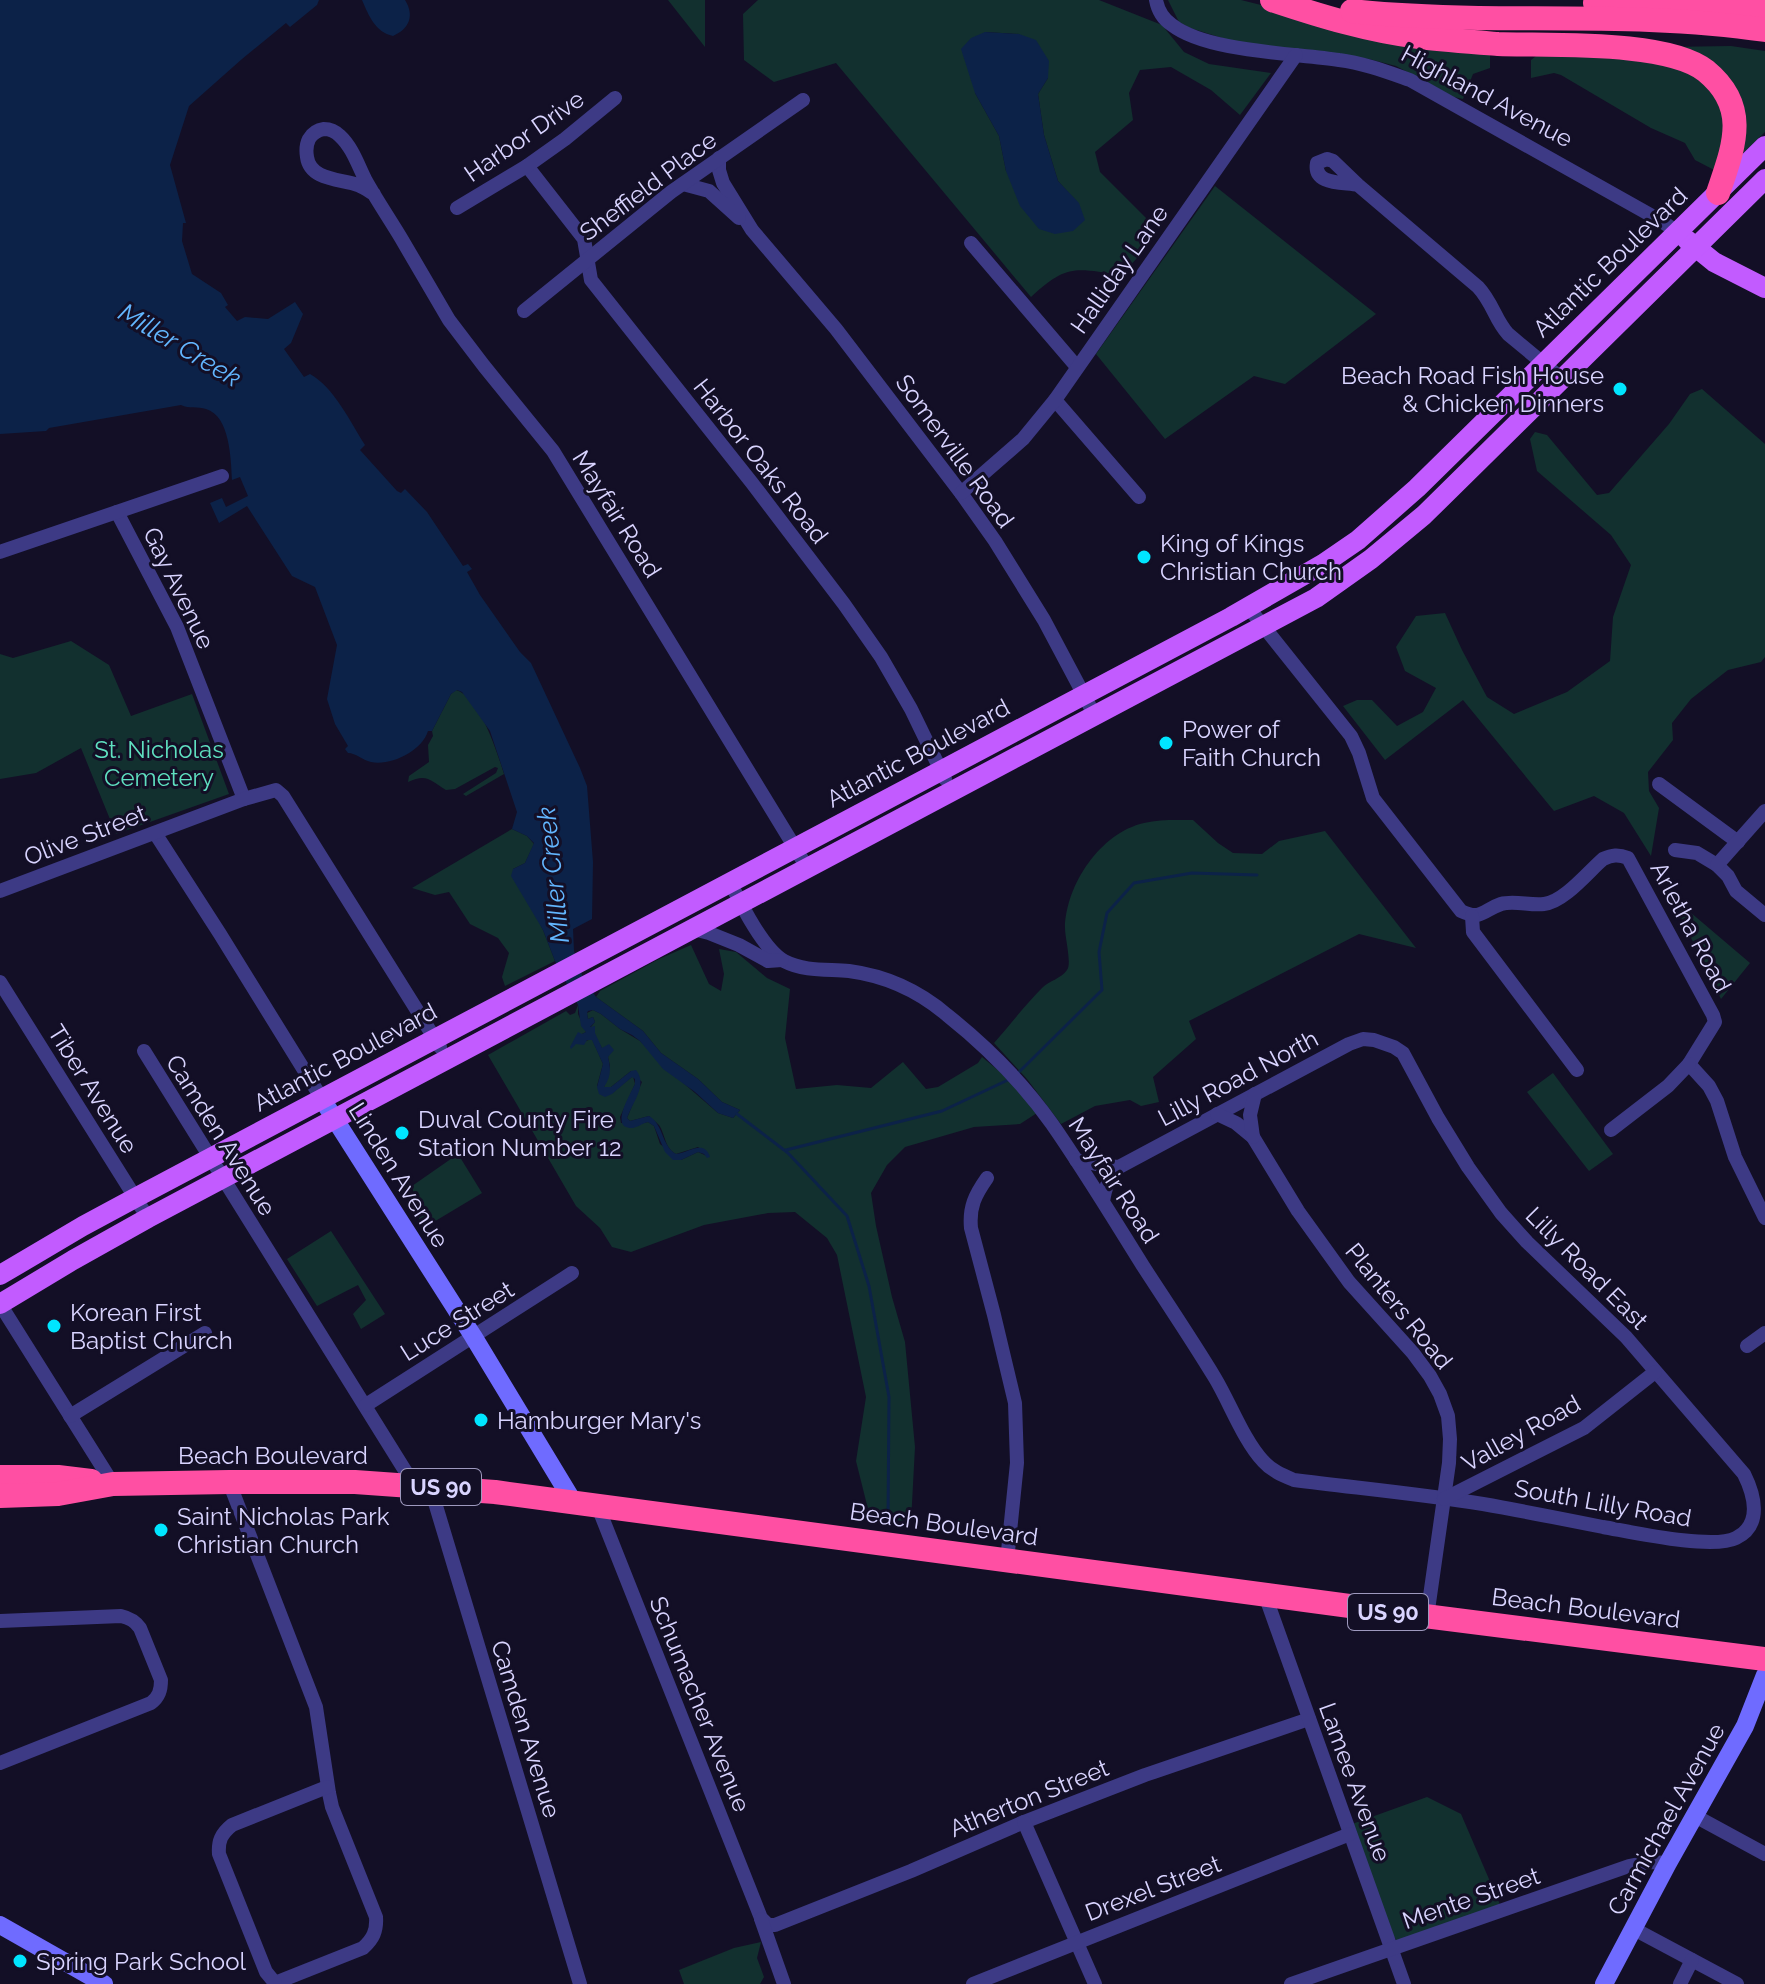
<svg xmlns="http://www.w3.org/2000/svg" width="1765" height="1984" font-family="Raleway,sans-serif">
<rect width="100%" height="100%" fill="#130f26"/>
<!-- green -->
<g fill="#12302f" fill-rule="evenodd">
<path d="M668,0h37v47z"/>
<path d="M758,0h341l63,25 22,27 25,12 62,9 -31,42 -29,-25 -40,-23 -31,3 -11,23 4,27 -38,32 5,20 48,48 -4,30 -22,25c-47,-6 -54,-12 -91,22l-195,-234 -62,19 -30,-22 -1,-46zM985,32l34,2 29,44 -10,16 6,41 14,46 20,22 -72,-32 -7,-35 -24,-43z"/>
<path d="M1168,0h73l36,9 213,43v16l-17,6 -10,25 -9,-2 -58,-31 -27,-7 -137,-18 -42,-13 -11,-6z"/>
<path d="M1731,46l34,5v81l-22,21 -5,-4 1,-33 -72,-69z"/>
<path d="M1544,50l40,2 114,19 29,40 -9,61 -23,-12 -10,-17 -34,-15 -90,-53 -7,-2 -23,5v-18z"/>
<path d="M1215,186l161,128 -91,70 -31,-8 -89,63 -69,-85z"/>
<path d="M1702,389l63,55v213l-4,5 -33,8 -37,29 -19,24 1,17 -25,32 1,19 10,17 -8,48 -27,-43 -30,-17 -40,15 -91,-111 -78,60 -42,-54 14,-6h15l25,26 26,-14 13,-24 -31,-17 -9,-24 20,-31 29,-3 17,37 25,47 27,17 53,-22 43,-31 3,-44 18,-52 -20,-30 -74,-64 -7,-32 5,-7 12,3 50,60 12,-2 60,-69 21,-30z"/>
<path d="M71,641l38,24 22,51 61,-22 37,100 -113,40 -35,-86 -45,25 -36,6v-125l13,4z"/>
<path d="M456,690c24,7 41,62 48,84l-38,22 -3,-2 33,-21 2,-5 -3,-1 -40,22 -9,1c-15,-9 -19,-17 -38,-8l1,-6 20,-14 -1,-17 5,-9 -1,-5 19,-37z"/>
<path d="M1193,820l25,23 15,10 29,1 17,-13 46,-10 91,117 -57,-14 -170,87 7,18 -43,38 6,25 -18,4 -11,-6 -35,6 -34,18 -34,-45 -33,-36c16,-18 31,-38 48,-55 7,-7 20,-10 25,-18 5,-6 -2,-32 -2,-42 1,-43 35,-95 79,-105 16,-4 34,-3 49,-3z"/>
<path d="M512,829l15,7 7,8 -9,19 -12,6 30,61 12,31 -50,25 -3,-9 7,-24 -11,-15 -28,-14 -21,-32 -14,3 -23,-7z"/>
<path d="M1670,895l80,68 -29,36z"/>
<path d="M691,945l18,39 12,7 3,-17 -5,-25 17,3 31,26 23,11 -5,49 11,51 41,-4 34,3 32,-26 23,27 12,-2 40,-24 4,-6 23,19 32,37 -17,11 -46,3 -69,20 -18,18 -16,28 5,33 16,71 13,45 10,105 -4,75 -41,-5 -14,-56 10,-64 -29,-142 -10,-17 -32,-26 -27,1 -64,12 -73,27 -19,-5 -12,-19 -24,-22 -88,-151 78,-44 4,4 5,-2 3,-8v9l8,18 -4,2 -6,10 16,-5 11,25 -6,22 14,8 22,-18 2,8 -15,33 1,6 19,1 8,-2 6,4 6,18 21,16 17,-8 11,5 -11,-10 -22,7c-12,-7 -10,-18 -17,-29 -3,-3 -7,-6 -10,-9l-19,5 -3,-3 15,-36 -11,-11 -20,16h-7l6,-21 -2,-9 1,-4 -4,-5h-3l-12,-20 5,-6 -2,-5 -5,2 -1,-6 6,-3 8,4 19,15 20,12 41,40 37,32 15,5 7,-8 -18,-8 -24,-23 -37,-26 -18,-22 -47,-34 4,-6 59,-32z"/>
<path d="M1553,1073l60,81 -24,17 -62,-79z"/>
<path d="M458,1154l24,39 -55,33 -7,-3 -8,-37z"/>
<path d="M331,1231l54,83 -24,15 -8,-15 13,-14 -8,-15 -41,21 -30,-47z"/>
<path d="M1427,1797l34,17 40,93 -104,34 -6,-9 -39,-108z"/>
<path d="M761,1942l-4,16 7,19 -4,7h-76l-5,-14 55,-22z"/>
</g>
<!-- water -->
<g fill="#0c2248">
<path d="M0,0h319l-2,5 -27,22 -4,-4 -44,36 -53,47 -19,59 16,58h-3l-1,18 10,33 29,19 7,12 -3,2 12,14 8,-4 23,2 27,-17 8,12 -12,29 -7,6 20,28 6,-3c24,13 41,49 55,71l-5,5 37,41 4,2 4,-4 22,23 36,54 5,-2 4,5 -5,3 13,23 40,57 11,11 49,105 7,18 6,76 -1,57 -19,10 1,22 8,24 14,22 47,34 18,22 37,26 24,23 18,8 -7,8 -15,-5 -23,-21 -32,-23 -23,-28 -8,-6 -12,-6 -19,-15 -8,-4 -5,1 -1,2 1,6 5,-2 2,5 -5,5 5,-1v7l7,15 7,-4 5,6 -6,7c3,12 3,20 -4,30h7l20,-16 5,-1c12,15 -3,31 -9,48l3,3 19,-5c15,9 12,29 27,38 13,-1 28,-15 34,3l-3,1 -3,-4 -6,-2 -17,8h-8l-8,-8 -11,-26 -6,-4c-5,1 -13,7 -18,6 -20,-1 1,-35 5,-44v-5l-3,-2 -20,17 -7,3 -6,-3 -2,-7 6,-23 -11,-24h-5l-3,5 -8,-1 -5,5 -1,-2 8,-15 4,2 4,-2 -5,-6 -3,-21 -23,-44 -12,-31 -32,-54 2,-7 12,-6 9,-20 -7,-7 -15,-7 5,-17 -27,-81 -28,-39 -5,-2 -6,4 -19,37h-4c-6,20 -37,35 -57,31 -9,-2 -15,-9 -23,-9l-3,-4 3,-3 -13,-22 -8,-25 10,-54 -22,-58 -23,-11 -45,-70 -28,17 -9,-20 12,-5 4,9 22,-11 -8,-19 -8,3c-1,-21 -2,-64 -26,-71 -8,-3 -17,0 -25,-4l-132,23 -3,3 -46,3z"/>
<path d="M362,0h43c10,16 4,29 -12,36 -18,-4 -24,-20 -31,-36z"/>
<path d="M985,32l34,2 17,6 13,21 -1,17 -10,16 6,41 14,46 21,22 6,17 -12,11 -18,3 -16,-5 -19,-23 -14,-35 -7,-35 -24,-43 -14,-44 10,-11z"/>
</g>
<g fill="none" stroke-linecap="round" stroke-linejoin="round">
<!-- stream -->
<g stroke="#0c2248" stroke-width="3">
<path d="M1019,1072l83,-82 -3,-38 8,-39 27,-30 58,-10 65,2"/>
<path d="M737,1114l51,39 59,63 22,70 20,111 -1,122"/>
<path d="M786,1150l156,-39 68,-32"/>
</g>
<!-- street -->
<g stroke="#3d3a85" stroke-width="14">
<path d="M1156,0c2,11 7,19 16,25 35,27 122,28 167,35 24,3 48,12 71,20l253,142 14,10"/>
<path d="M719,158v12l4,13 29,47 84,99 125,164 34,48 49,79 51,96"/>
<path d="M527,166l57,73 7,41 161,203 92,121 37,53 30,52 34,70"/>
<path d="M683,184l26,7 30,27"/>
<path d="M1358,185c-15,-3 -45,0 -41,-22l10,-4 6,2 25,24 120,102c15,16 17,33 30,47l54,45"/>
<path d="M374,194c-5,-3 -11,-7 -16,-9 -18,-6 -48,-5 -51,-28 -1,-6 -1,-12 2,-18 3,-5 8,-9 15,-10 6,0 12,3 16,7 12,11 18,29 25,43 11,20 24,39 36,59l48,82 35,46 69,85 255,418"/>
<path d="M457,208l70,-42 38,-27 50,-41"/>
<path d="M971,243l106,124"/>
<path d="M524,311l147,-119 132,-92"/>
<path d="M1055,400l84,97"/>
<path d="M961,493l62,-54 32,-39 241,-345"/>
<path d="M117,512l60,115 67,172"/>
<path d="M0,552l222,-76"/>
<path d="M1248,607l103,129 8,17 14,45 88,113c21,10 22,-1 40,-7 13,-4 30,2 43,0 20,-2 44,-32 59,-45 9,-4 15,-5 25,-1l85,157 2,7 -26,42 20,22 8,15 18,56 30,61"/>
<path d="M1659,784l79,58"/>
<path d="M155,833l65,101 102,165"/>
<path d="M1675,850l22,3 20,12 11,11 8,15 29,24"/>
<path d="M1717,865l48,-54"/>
<path d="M730,882c11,22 33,67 54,79 21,11 44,8 65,10 38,5 70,20 98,44 39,31 76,68 105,109 32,46 61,94 91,142 24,37 49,74 72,112 15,25 29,63 48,83 9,10 19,14 31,19 63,8 126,14 189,24 40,7 80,15 120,23 29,5 109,23 133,11 27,-13 18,-44 8,-64l-118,-137 -99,-95 -26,-29 -33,-46 -30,-49 -35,-65 -9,-6 -20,-7 -11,-1 -14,5 -230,123c-10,11 -14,20 -16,35"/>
<path d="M0,891l244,-92 32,-9 7,6 157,251"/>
<path d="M1472,916l1,16 104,138"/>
<path d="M693,929l16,4 30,12 29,16 14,-1"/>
<path d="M0,982l148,236"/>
<path d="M144,1051l270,434"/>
<path d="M1217,1114l19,9 17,14 45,74 51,71 64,71 17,23 10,18 8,22 2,23 -1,24 -22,154"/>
<path d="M1611,1130l57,-44 21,-22"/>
<path d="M1253,1137l-3,-22 5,-21"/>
<path d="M1076,1160l30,6 13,1"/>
<path d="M987,1178c-12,17 -18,29 -16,50l23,87 21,88 2,60 -10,98"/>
<path d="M0,1304l113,180"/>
<path d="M1747,1346l18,-13"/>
<path d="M366,1405l206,-132"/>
<path d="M70,1416l135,-83"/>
<path d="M229,1482l87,225 13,86 3,14 44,110c1,14 -3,22 -13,31l-88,35"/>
<path d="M430,1486l150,498"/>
<path d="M1444,1499l140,-71 71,-56"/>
<path d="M598,1507l163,411 7,7h7l136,-54 113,-49 121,-47 164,-56"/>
<path d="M1265,1595l139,389"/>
<path d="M0,1621l121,-5c9,2 14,5 19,12l21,52c0,10 -2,17 -10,23l-151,60"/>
<path d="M1695,1816l70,38"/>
<path d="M1024,1822l71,162"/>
<path d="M761,1919l23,65"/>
<path d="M1634,1929l103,55"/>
<path d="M275,1983l-9,-11 -47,-118c-1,-13 2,-20 13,-29l95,-38"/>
<path d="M973,1984l377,-150"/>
<path d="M1291,1984l338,-118 20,-4 19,1"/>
<path d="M1680,1984l12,-24"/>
</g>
<!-- secondary -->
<g stroke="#6f6bff" stroke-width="18">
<path d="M322,1099l151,237 101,167"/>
<path d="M0,1925l104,59"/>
<path d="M1604,1984l64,-121 77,-137 20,-51"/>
</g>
<!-- primary -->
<g stroke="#c25bff" stroke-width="20">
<path d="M1687,240l27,22 51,26"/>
<path d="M0,1275l83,-49 52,-28 1096,-581 92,-53 35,-24 59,-52 348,-342"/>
<path d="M0,1304l73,-44 75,-42 1168,-620 55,-39 53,-44 341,-336"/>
</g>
<!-- highway -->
<g stroke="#ff4fa3" stroke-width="24">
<path d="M1272,0c48,16 97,31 147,37 26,3 53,5 79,7 51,2 169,-4 208,27 45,37 27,77 12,122"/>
<path d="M1595,3l118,3 52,4"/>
<path d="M1352,11c42,5 85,6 127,7 95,1 192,-2 286,12"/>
<path d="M0,1477h58l33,4"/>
<path d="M0,1496l58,-2 55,-10 116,-2h126l140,10 922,123 348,44"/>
</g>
</g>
<!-- markers -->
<g fill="#00e5ff" stroke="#130f26" stroke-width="3">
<circle cx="1620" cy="389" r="8"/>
<circle cx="1144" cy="557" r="8"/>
<circle cx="1166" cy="743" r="8"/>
<circle cx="402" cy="1133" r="8"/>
<circle cx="54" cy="1326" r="8"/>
<circle cx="481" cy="1420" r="8"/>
<circle cx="161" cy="1530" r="8"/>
<circle cx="20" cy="1961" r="8"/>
</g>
<g text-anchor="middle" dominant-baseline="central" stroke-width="6" stroke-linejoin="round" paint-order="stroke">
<!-- shield labels -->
<g fill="#130f26" stroke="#9e99be" stroke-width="2">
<rect x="401" y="1469" width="80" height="36" rx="6"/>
<rect x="1348" y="1594" width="80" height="36" rx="6"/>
</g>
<g font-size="22" font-weight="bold" fill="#d9d4ff">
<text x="441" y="1487">US 90</text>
<text x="1388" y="1612">US 90</text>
</g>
<!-- street labels -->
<g font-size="24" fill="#d9d4ff" stroke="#130f26">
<text transform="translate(1487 96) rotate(28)">Highland Avenue</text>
<text transform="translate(524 136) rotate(-35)">Harbor Drive</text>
<text transform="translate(648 186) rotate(-37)">Sheffield Place</text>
<text transform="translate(1610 262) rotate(-44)">Atlantic Boulevard</text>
<text transform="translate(1119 269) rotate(-55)">Halliday Lane</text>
<text transform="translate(955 451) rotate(54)">Somerville Road</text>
<text transform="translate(761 461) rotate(52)">Harbor Oaks Road</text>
<text transform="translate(617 514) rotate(58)">Mayfair Road</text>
<text transform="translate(179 588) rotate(64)">Gay Avenue</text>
<text transform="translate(918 753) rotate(-28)">Atlantic Boulevard</text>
<text transform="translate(85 835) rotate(-21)">Olive Street</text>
<text transform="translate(1691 927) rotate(62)">Arletha Road</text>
<text transform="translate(345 1057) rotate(-28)">Atlantic Boulevard</text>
<text transform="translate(1238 1078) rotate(-28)">Lilly Road North</text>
<text transform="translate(93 1089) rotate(58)">Tiber Avenue</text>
<text transform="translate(221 1135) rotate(58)">Camden Avenue</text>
<text transform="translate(399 1175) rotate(58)">Linden Avenue</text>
<text transform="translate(1114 1180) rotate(57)">Mayfair Road</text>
<text transform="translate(1587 1268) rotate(45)">Lilly Road East</text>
<text transform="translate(1399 1306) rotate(51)">Planters Road</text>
<text transform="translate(457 1321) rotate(-32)">Luce Street</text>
<text transform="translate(1521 1433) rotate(-29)">Valley Road</text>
<text x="273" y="1455">Beach Boulevard</text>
<text transform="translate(1603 1503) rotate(10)">South Lilly Road</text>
<text transform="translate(944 1524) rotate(8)">Beach Boulevard</text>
<text transform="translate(1586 1608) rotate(7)">Beach Boulevard</text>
<text transform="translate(700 1704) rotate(68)">Schumacher Avenue</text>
<text transform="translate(526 1729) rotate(73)">Camden Avenue</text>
<text transform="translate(1355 1782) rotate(70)">Lamee Avenue</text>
<text transform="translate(1029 1798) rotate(-22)">Atherton Street</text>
<text transform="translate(1666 1819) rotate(-61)">Carmichael Avenue</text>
<text transform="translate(1153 1888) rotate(-21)">Drexel Street</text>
<text transform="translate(1471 1898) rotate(-19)">Mente Street</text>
</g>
<!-- poi labels -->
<g font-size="24" fill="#d9d4ff" stroke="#130f26" text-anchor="start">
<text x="1604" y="375" text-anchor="end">Beach Road Fish House<tspan x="1604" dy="28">&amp; Chicken Dinners</tspan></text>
<text x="1160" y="543">King of Kings<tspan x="1160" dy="28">Christian Church</tspan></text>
<text x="1182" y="729">Power of<tspan x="1182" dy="28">Faith Church</tspan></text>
<text x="418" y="1119">Duval County Fire<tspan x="418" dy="28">Station Number 12</tspan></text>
<text x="70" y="1312">Korean First<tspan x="70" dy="28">Baptist Church</tspan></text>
<text x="497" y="1420">Hamburger Mary's</text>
<text x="177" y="1516">Saint Nicholas Park<tspan x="177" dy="28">Christian Church</tspan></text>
<text x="36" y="1961">Spring Park School</text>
</g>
<!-- park labels -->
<g font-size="24" fill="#5fe0c0" stroke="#130f26">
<text x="159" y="749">St. Nicholas<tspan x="159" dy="28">Cemetery</tspan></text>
</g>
<!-- water labels -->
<g font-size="26" font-style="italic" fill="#62b6ff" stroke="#130f26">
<text transform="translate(180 345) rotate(31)">Miller Creek</text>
<text transform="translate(553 875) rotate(-96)">Miller Creek</text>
</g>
</g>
</svg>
